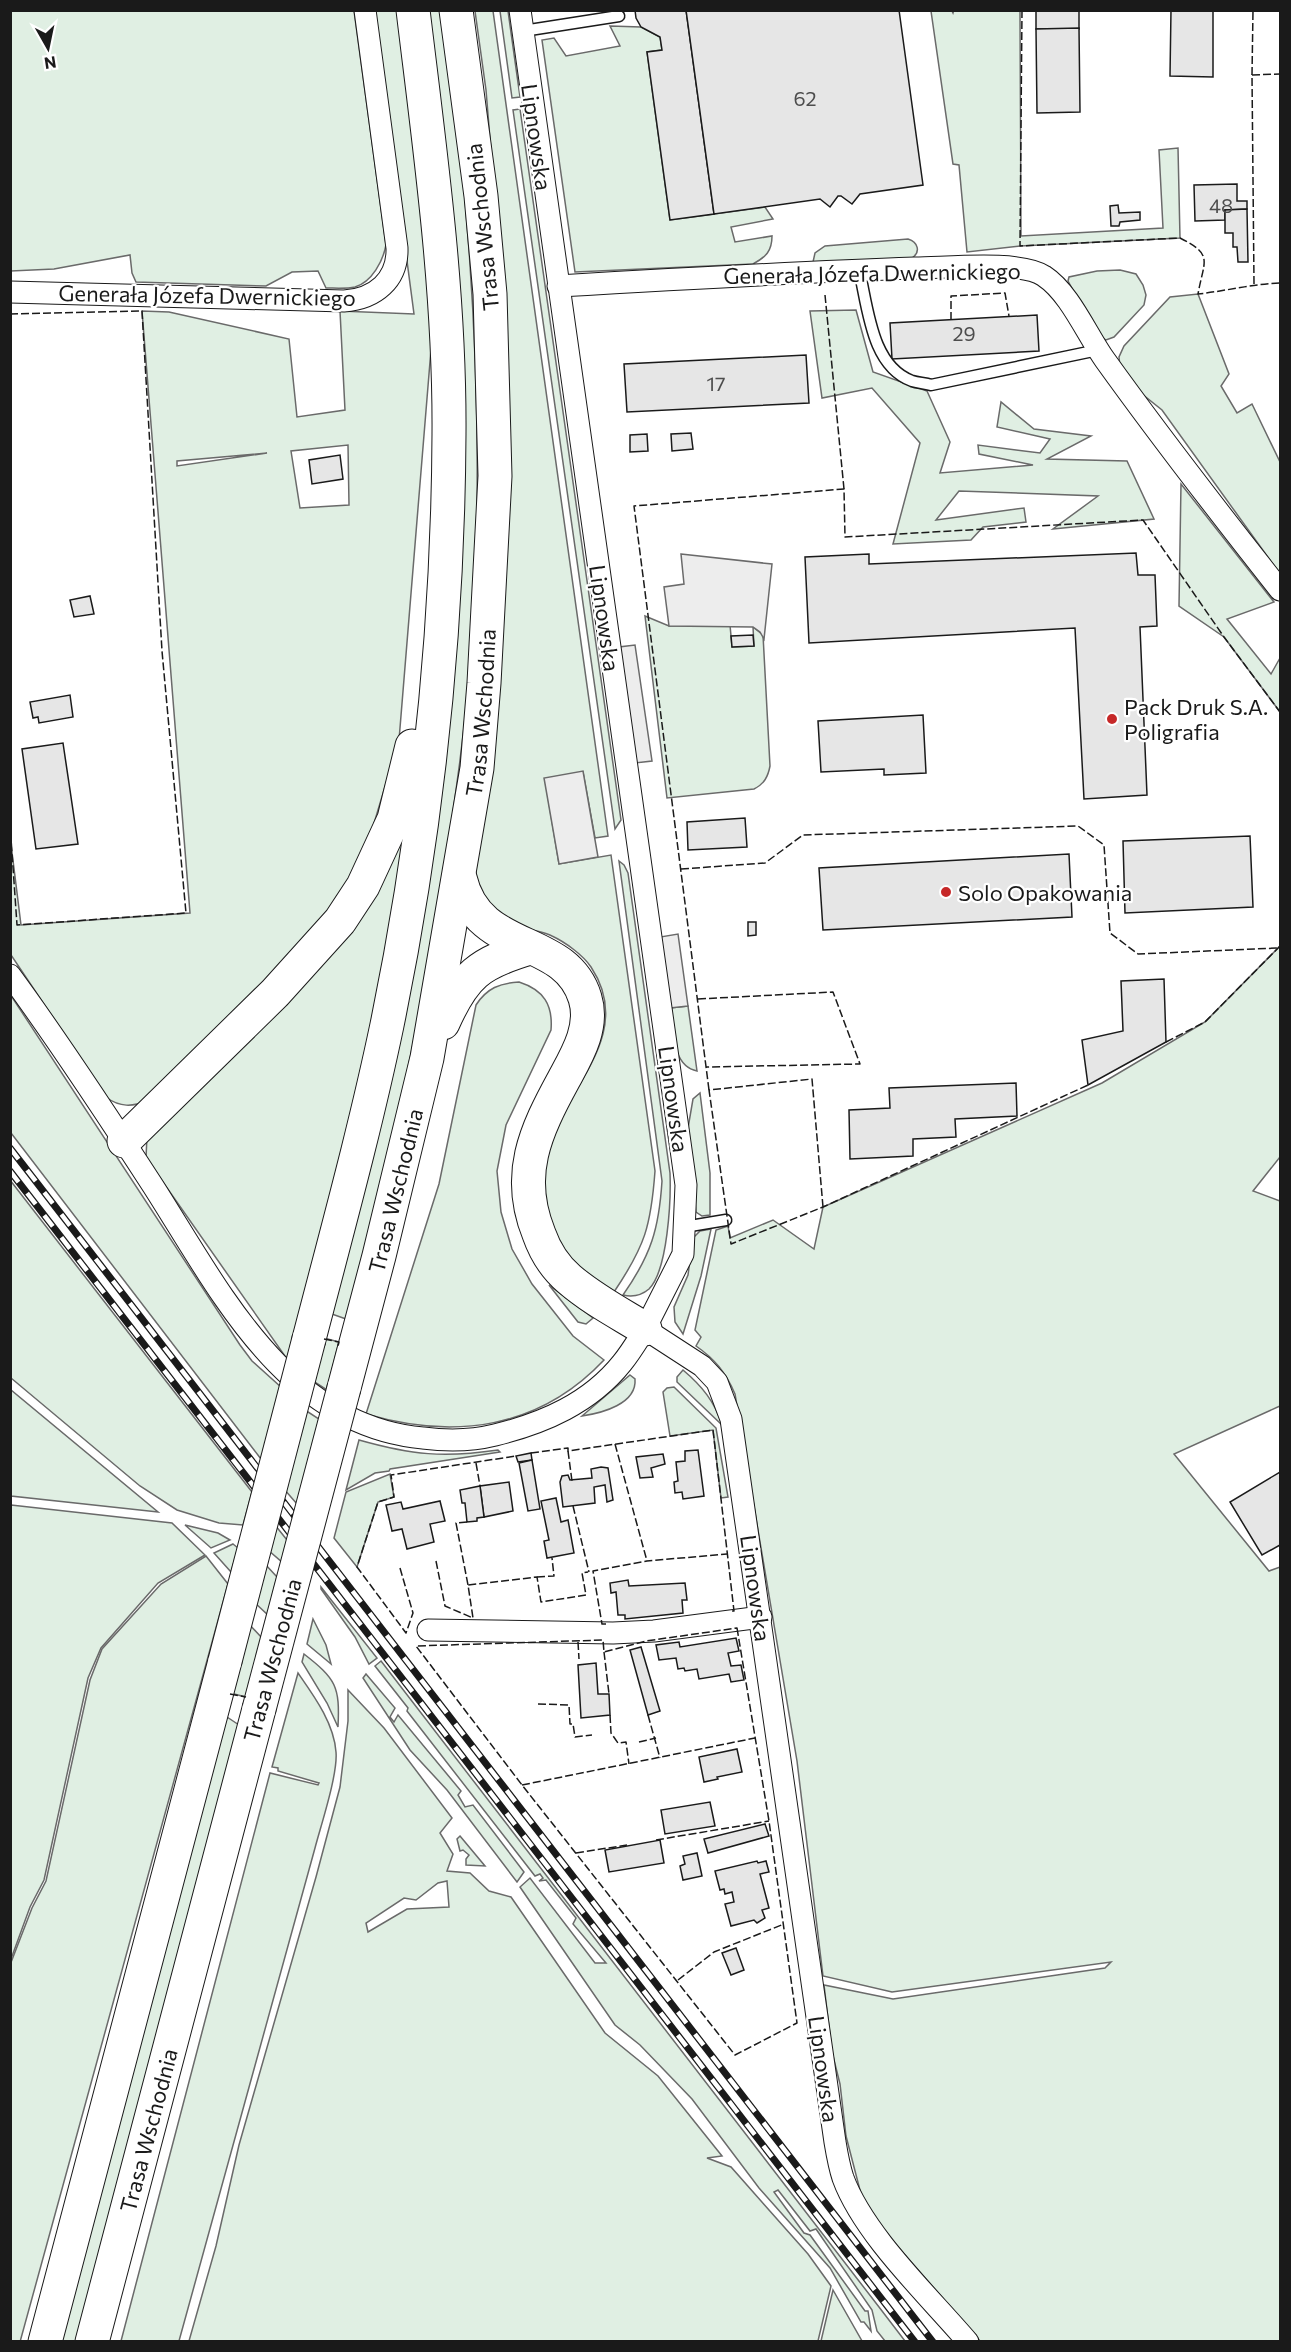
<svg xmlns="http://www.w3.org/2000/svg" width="1291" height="2352" font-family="Commissioner,sans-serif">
<rect width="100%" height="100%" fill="#fff"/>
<!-- green -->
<g fill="#e0efe3" stroke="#6a6a6a" stroke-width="1.5" fill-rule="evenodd">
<path d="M954,10l66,1 1,225 142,-8 -4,-78 19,-2 2,90 -160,8 -53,6 -8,-87 -6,-1 -22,-153h21l1,2z"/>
<path d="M10,11h344l32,234c-3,16 -14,37 -31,42 -9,2 -20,1 -29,1l-8,-17 -26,1 -26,14 -130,-4 -4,-9 -2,-18 -76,14 -43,2z"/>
<path d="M374,11h25l35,302 -35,427 -36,120 -51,76 -165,165c-15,6 -27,6 -40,-3l-96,-143 -1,-119 11,89 169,-12 -48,-602 27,1 120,27 8,78 48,-7 -5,-99 74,3zM348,445l1,60 -49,3 -9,-57zM267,453l-90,13v-5z"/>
<path d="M426,11h18c27,200 41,401 29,603 -2,28 -3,57 -6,86 -11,103 -27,206 -47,309 -20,104 -47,207 -74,310l-17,-6 121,-617z"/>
<path d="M475,11h18l115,825 -13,2 -12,-66 -38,7 14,85 52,-9 44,316c-4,55 -10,75 -41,121 -10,-7 -22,-12 -31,-20 -17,-15 -29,-37 -35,-58 -6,-17 -8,-39 -4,-58 15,-63 94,-118 47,-189 -8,-12 -26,-25 -39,-31 -8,-4 -18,-5 -26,-8 -13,-5 -25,-11 -38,-17l-13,-34 16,-130 8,-498 -13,-159z"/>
<path d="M500,11h8l12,86 -8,1z"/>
<path d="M610,26l31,1 19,10 2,13 -15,2 23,168 95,-13 8,12 -42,8 4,15 37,-6c0,15 -6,21 -19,28l-178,8 -33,-232 12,-2 12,18 54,-10z"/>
<path d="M520,109l101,711 -6,9 -102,-719z"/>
<path d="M908,239c10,3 13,13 4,19l-99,4 2,-9 10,-7z"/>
<path d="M1120,270l16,4 7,11 3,10 -2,10 -30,32 -8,3 -9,-6 -29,-53 1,-4 28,-6z"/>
<path d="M1198,294l31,80 -8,12 16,27 15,-9 28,58v112l-118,-164 -35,-28 -7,-15 -1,-10 5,-11 46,-49z"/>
<path d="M856,310l17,62 54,19 23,51 -10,31 93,-8 -54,-11 -1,-9 62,8 10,-14 -53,-12 4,-25 33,27 57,7 -44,23 80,2 27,58 -101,10 45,-33 -139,-5 -23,29 88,-12 2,14 -43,5 -12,13 -78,4 27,-101 -48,-55 -50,10 -12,-87z"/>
<path d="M1181,484l93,118 -47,17 44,55 9,-16v54l-56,-75 -45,-31z"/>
<path d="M645,616l24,10 61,-1 2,22 22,-1 -1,-19 10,8 7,131c-2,11 -6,18 -16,23l-87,9z"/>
<path d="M410,795c-6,45 -12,90 -20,135 -27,145 -65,287 -103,429l-141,-201 1,-22 154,-151z"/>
<path d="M619,861l5,4 4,8 42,300c1,26 -2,97 -21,116 -7,6 -17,8 -26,6 28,-40 36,-66 39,-114z"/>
<path d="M1280,946v211l-27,34 27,10v205l-106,48 95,117 11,-4v774h-300l-102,-117 -16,-26 -16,-62 -6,-52 -8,-32 -8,-67 69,14 212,-31 6,-6 -219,30 -69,-16 -26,-215 -62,-367c-9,-21 -20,-35 -39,-48l5,-9 -6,-7 21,-100 12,-4 2,12 43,-18 41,29 9,-42 279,-124 103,-61z"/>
<path d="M519,982c25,8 34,23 32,48l-45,95 -9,46 4,41 11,37 20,35 41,52 31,24c-65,69 -150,80 -238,54l73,-230 37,-179c11,-17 24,-22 43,-23z"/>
<path d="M10,994l230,351 12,16 30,27 -21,71 -250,-326z"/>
<path d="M688,1006l9,65c-26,-5 -23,-42 -27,-63z"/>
<path d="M700,1093l10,80v42l-8,1 -6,-4 -8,-84 5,-29z"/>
<path d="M10,1180l242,312 -9,33 -24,-2 -42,-13 -37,-24 -129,-108z"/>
<path d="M711,1229l-10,47 -18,58 -8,-12 -1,-15 14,-32 5,-37 7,-7z"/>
<path d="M549,1285l44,33 -7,6 -8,-2z"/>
<path d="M324,1338l15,4 -12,48 -14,-9z"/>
<path d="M683,1370c19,16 32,32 39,55l-45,-43v-5z"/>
<path d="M630,1375l5,4c2,25 -33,34 -53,37z"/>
<path d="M674,1387l42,41 12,69 -7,1 -8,-68 -43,6 -7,-44 4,-4z"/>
<path d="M10,1390h1l147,122 -147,-16z"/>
<path d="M305,1410l14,9 -22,85 -13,-15z"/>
<path d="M359,1440c53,15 85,18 139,10l2,2 -110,17 -1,2 -14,2 -29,17z"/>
<path d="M390,1474l4,23 -16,5 -21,65 -23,-29 12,-46z"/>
<path d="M11,1505l161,18 33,32 -47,28 -57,65 -13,30 -44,202 -14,27 -19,52z"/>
<path d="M185,1525l33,8 12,7 -19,8z"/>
<path d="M275,1525l12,15 -5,22 -14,-12z"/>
<path d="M233,1544l5,4 -7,24 -17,-19z"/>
<path d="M206,1556l22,28 -208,758 -10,-1v-376l22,-57 14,-27 44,-201 12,-31 59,-65z"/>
<path d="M265,1564l12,13 -9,38 -14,-13z"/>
<path d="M321,1587l56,71 -8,6 -14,-27 -34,-48z"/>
<path d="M313,1619l13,26 5,19 -24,-20z"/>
<path d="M248,1623l14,15 -16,59 -16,-4z"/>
<path d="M304,1654c32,25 36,32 34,73l-11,-24 -25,-41z"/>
<path d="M381,1661l498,646 26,34h-20l-8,-10 -5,-21 -56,-81 -6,2 -32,-41 -4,2 30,41 6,2 55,76h3l3,20 -7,-9h-3l-31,-54 -71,-80 -67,-89 -52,-54 -25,-20 -95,-138 10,-9 65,85h11l-33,-39 3,-6 -30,-38 -7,1 4,-3 -3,-4 -5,2 -128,-165 1,-3 -33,-42z"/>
<path d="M298,1673c16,23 36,50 38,79 2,22 -15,73 -21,96l-136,493h-58l149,-568 48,12 1,-2 -41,-12v-3l-6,-1z"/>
<path d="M366,1674l29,34 -5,9 4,5 4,-7 63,76 -3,4 7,12 8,-2 51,67 -7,10 -70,-92 -37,-40 -47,-72z"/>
<path d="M348,1690l36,38 68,90 -12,15 13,21 -6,17 23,2 19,18 22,6 94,136 53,43 64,80 -15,2 24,9 77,87 23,32 -13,55h-629l27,-95 23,-101 77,-268 24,-90 8,-66zM447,1881l2,26 -42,2 -39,23 -2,-9 38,-25 12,2 22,-17z"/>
<path d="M224,1715l15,10 -163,616 -16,1z"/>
<path d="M460,1836l25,30 -19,-1v-6l3,-4 -6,-5 -3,1 -3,-12z"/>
<path d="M833,2290l29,51h-41z"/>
</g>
<!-- parking -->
<g fill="#ededed" stroke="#6a6a6a" stroke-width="1.5">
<path d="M681,554l91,10 -8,75 -4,-7 -7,-5 -84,-1 -5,-39 20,-3z"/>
<path d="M635,645l17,116 -17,2 -16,-116z"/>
<path d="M583,771l15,86 -39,7 -15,-86z"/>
<path d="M678,934l10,72 -18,2 -10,-71z"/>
</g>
<!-- building -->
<g fill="#e6e6e6" stroke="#1a1a1a" stroke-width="1.5">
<path d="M635,10h51l28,204 -44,6 -23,-168 15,-2 -2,-13 -19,-10 -5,-9z"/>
<path d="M686,10h213l24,175 -63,9 -8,10 -11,-8h-3l-8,11 -10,-8 -106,15z"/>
<rect x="1036" y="10" width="43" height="19"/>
<path d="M1171,10h42v67l-43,-1z"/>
<path d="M1079,28l1,84 -43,1 -1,-84z"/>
<path d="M1237,184v17h10v8l-22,1v10l-30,1 -1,-36z"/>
<path d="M1118,205l1,8 21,-1v8l-20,2 -1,4h-8l-1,-20z"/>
<path d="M1247,209l1,53h-10l-1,-15h-4v-14h-8v-23z"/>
<path d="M1037,315l2,36 -147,8 -2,-36z"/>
<path d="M806,355l3,48 -182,9 -3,-48z"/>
<path d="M691,433l2,16 -21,2 -1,-17z"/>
<path d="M647,434l1,17 -18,1v-17z"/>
<path d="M340,455l3,24 -31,5 -3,-24z"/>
<path d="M1136,553l2,22h17l2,51 -17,1 7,168 -63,4 -9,-171 -266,15 -4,-86 64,-3v10z"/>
<path d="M90,596l4,18 -20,3 -4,-17z"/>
<path d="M753,635l1,11 -22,1 -1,-11z"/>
<path d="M70,695l3,22 -34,6 -1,-6 -5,1 -3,-16z"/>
<path d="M923,715l3,58 -42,2v-6l-63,3 -3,-51z"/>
<path d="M63,743l15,101 -42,5 -14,-100z"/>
<path d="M745,818l2,29 -59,3 -1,-28z"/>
<path d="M1250,836l3,71 -128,6 -2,-72z"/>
<path d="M1069,854l3,63 -249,13 -4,-62z"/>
<path d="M748,922h8v13l-8,1z"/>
<path d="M1164,979l2,63 -78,43 -6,-45 41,-9 -2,-50z"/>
<path d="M1016,1083l1,33 -62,3 1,18 -43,2v17l-63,3 -1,-49 41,-2 -1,-20z"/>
<path d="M698,1450l6,46 -21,3 -1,-7 -7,1 -1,-11 4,-1 -2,-19 9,-1v-10z"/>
<path d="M531,1453l1,7 -14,2 -2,-6z"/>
<path d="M663,1454l2,10 -14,4 2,9 -13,1 -4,-21z"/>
<path d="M532,1460l8,49 -12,2 -9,-48z"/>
<path d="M601,1467l7,1 5,32 -6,2 -2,-17 -11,2 1,16 -32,4 -3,-25 2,-6 6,-1 2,5 22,-2 -1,-9z"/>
<path d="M1280,1472v73l-18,10 -32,-53z"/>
<path d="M509,1482l4,29 -29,6 -4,-31z"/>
<path d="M480,1486l4,31 -7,1v3l-10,1 -2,-19h-3l-2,-13z"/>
<path d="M556,1498l5,24 7,-2 6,33 -27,5 -3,-17 5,-1 -8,-39z"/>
<path d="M440,1501l5,20 -15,3 4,18 -27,7 -5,-20 -10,2 -6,-26 15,-3 2,7z"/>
<path d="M628,1580l1,6 56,-3 2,17h-5l1,13 -58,6v-4h-7l-2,-23 -5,1 -1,-10z"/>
<path d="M736,1638l3,13 -11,2 3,13 10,-1 3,15 -13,2 -2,-8 -30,5 -2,-10 -12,2 -1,-3 -6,1 -2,-11 -17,2 -3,-15 23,-3 1,5z"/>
<path d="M641,1647l19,64 -12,4 -18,-65z"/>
<path d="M596,1663l2,31h11l1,21 -29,3 -3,-53z"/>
<path d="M737,1749l5,23 -25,5 1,2 -14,3 -5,-25z"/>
<path d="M710,1802l5,24 -50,8 -4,-24z"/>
<path d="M765,1824l4,12 -61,17 -4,-14z"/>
<path d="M660,1840l4,23 -55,9 -4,-22z"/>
<path d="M697,1853l5,23 -19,4 -3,-14 5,-2 -2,-8z"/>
<path d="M757,1861l1,2 8,-2 3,11 -9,2 9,34 -7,2 3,8 -8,5 -3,-3 -23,6 -6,-22 9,-2 -2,-10 -7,2 -1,-5 -4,1 -5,-19z"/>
<path d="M736,1948l8,22 -13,5 -9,-22z"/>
</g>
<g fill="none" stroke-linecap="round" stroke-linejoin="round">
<defs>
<g id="service">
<path d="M523,31l96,-15"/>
<path d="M859,270c9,37 12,96 53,111 6,2 13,2 19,4l167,-35"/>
<path d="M684,1227l42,-7"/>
</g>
<g id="minor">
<path d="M520,10l166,1175 -3,69 -38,75 57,37 15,16 14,37 104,723c2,12 4,24 8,36 21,57 85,117 125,164"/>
<path d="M558,286c119,-7 238,-14 357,-18 30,0 106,-8 129,8 26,17 43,59 61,84 56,78 115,154 175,230"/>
<path d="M10,292l334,9c31,-2 54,-21 53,-53l-32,-238"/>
<path d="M10,975c50,68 97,140 143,211 66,103 132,240 270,252 24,3 48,3 72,-3 49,-12 95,-32 127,-72 9,-11 16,-23 23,-34"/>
<path d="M428,1630l185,3 41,-2 107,-14"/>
</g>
<g id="primary">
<path d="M460,878c18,78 105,55 125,120 9,29 -8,57 -21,81 -29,53 -49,96 -25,155 6,17 16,33 30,45 23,20 50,34 76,50"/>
<path d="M443,1023c21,-48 36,-60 87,-75"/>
<path d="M124,1141l151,-148 65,-72 23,-35 31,-67 18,-73"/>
<path d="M309,1339c27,-104 56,-209 78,-314 40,-194 61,-393 62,-591 1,-142 -19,-283 -36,-424"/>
<path id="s1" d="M344,1388l35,-132 48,-198 50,-290 7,-85 11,-207 -5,-182 -9,-98 -25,-186"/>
<path d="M45,2342l180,-681"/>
<path id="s2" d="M92,2342l167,-633"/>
</g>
</defs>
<!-- service casing -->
<use href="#service" stroke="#1a1a1a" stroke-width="13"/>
<!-- minor casing -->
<use href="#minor" stroke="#1a1a1a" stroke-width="23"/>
<!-- primary casing -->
<use href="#primary" stroke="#1a1a1a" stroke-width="35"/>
<!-- service -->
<use href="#service" stroke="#fff" stroke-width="10"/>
<!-- minor -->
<use href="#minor" stroke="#fff" stroke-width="21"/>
<!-- primary -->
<use href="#primary" stroke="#fff" stroke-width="33"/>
<defs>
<g id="rail">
<path d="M10,1148l923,1194"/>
<path d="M10,1171l905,1171"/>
</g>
</defs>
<!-- rail casing -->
<use href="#rail" stroke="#1a1a1a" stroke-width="7"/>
<!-- rail -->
<use href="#rail" stroke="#fff" stroke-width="4.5" stroke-dasharray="14" stroke-linecap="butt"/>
<defs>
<g id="primary-bridge">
<path d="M225,1661l84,-322"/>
<path d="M259,1709l85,-321"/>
</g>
</defs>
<!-- primary-bridge casing -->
<use href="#primary-bridge" stroke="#1a1a1a" stroke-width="35" stroke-linecap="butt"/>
<!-- primary-bridge -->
<use href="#primary-bridge" stroke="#fff" stroke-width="33"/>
<!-- fence -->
<g stroke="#1a1a1a" stroke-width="1.5" stroke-dasharray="8 3" stroke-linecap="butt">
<path d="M1022,10l-2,236 160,-8c34,17 24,22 18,56 28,-3 54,-10 82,-11"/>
<path d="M1252,75l1,-65"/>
<path d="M1254,284l-2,-209 28,-1"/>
<path d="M825,295l19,194"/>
<path d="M10,314l132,-3 20,340 24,262 -169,12 -7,-101"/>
<path d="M951,320v-24l54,-3 4,23"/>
<path d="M681,869l84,-6 38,-28 275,-9 26,19 6,88 28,21 140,-6"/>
<path d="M698,999l135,-7 27,72 -154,3"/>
<path d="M1166,1042l39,-20 75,-76"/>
<path d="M709,1090l-75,-584 210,-17 1,48 298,-17 81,117 56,75"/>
<path d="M823,1207l-11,-128 -103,11 22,154 92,-37 265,-122"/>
<path d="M324,1339l15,3 -1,4"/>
<path d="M615,1444l32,117"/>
<path d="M568,1451l4,30"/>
<path d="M531,1453l37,-5v3l145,-21 21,181h-3"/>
<path d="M476,1463l4,23"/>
<path d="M573,1506l16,66"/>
<path d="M467,1522l-11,1 12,62"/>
<path d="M436,1561l9,45 28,12 -5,-33 69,-8 4,25 45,-7 -4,-22 6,-1"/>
<path d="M400,1568l13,45 -7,20 -49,-66 21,-65 16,-5 -3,-22 125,-19"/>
<path d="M537,1577l17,-1 -2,-18"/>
<path d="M606,1624h-4l-9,-53 54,-10 80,-7"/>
<path d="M737,1628l32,193 28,202 -62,32 -213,-270 -106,-139 187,-6 1,12 42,-11z"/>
<path d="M578,1642l1,17"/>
<path d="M604,1652l5,42"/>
<path d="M230,1694l16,3"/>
<path d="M538,1704l31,1 1,19h3l2,13 17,-2"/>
<path d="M610,1715l1,18 7,10 8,-1 3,22"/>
<path d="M648,1715l12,43"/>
<path d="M639,1742l17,-4"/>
<path d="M522,1785l233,-47"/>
<path d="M656,1840l113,-19"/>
<path d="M576,1853l51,-8"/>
<path d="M678,1980l36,-28 70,-28"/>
</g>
</g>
<!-- markers -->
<g fill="#c62828" stroke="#fff" stroke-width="2">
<circle cx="1112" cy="719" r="6"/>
<circle cx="946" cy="892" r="6"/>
</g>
<g text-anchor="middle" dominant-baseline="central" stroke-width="4.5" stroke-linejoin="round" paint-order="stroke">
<!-- number labels -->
<g font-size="20" fill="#4d4d4d">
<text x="805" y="98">62</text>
<text x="1221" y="205">48</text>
<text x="964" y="333">29</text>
<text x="716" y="383">17</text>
</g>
<!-- street labels -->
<g font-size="22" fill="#1a1a1a" stroke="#fff">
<text transform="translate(537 137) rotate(82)">Lipnowska</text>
<text transform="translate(482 227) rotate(-96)">Trasa Wschodnia</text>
<text transform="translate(872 273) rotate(-1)">Generała Józefa Dwernickiego</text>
<text transform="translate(207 295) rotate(1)">Generała Józefa Dwernickiego</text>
<text transform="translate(605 618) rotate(82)">Lipnowska</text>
<text stroke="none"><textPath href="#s1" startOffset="690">Trasa Wschodnia</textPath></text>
<text transform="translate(674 1099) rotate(82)">Lipnowska</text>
<text stroke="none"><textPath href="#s1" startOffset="204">Trasa Wschodnia</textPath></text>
<text transform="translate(756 1588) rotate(82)">Lipnowska</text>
<text transform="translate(272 1660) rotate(-75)">Trasa Wschodnia</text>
<text transform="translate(824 2069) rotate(82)">Lipnowska</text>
<text stroke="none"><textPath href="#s2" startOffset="219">Trasa Wschodnia</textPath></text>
</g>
<!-- poi labels -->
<g font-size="22" fill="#1a1a1a" stroke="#fff" text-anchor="start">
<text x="1124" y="706">Pack Druk S.A.<tspan x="1124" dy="25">Poligrafia</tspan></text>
<text x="958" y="892">Solo Opakowania</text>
</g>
</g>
<!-- border -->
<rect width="1291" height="2352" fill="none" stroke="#1a1a1a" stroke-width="24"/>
<!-- north arrow -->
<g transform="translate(48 48) rotate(171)" stroke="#ffffff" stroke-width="4.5" paint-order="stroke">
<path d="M0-4.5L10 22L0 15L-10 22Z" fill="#1a1a1a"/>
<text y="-9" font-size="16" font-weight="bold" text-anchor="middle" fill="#1a1a1a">N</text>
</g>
</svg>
